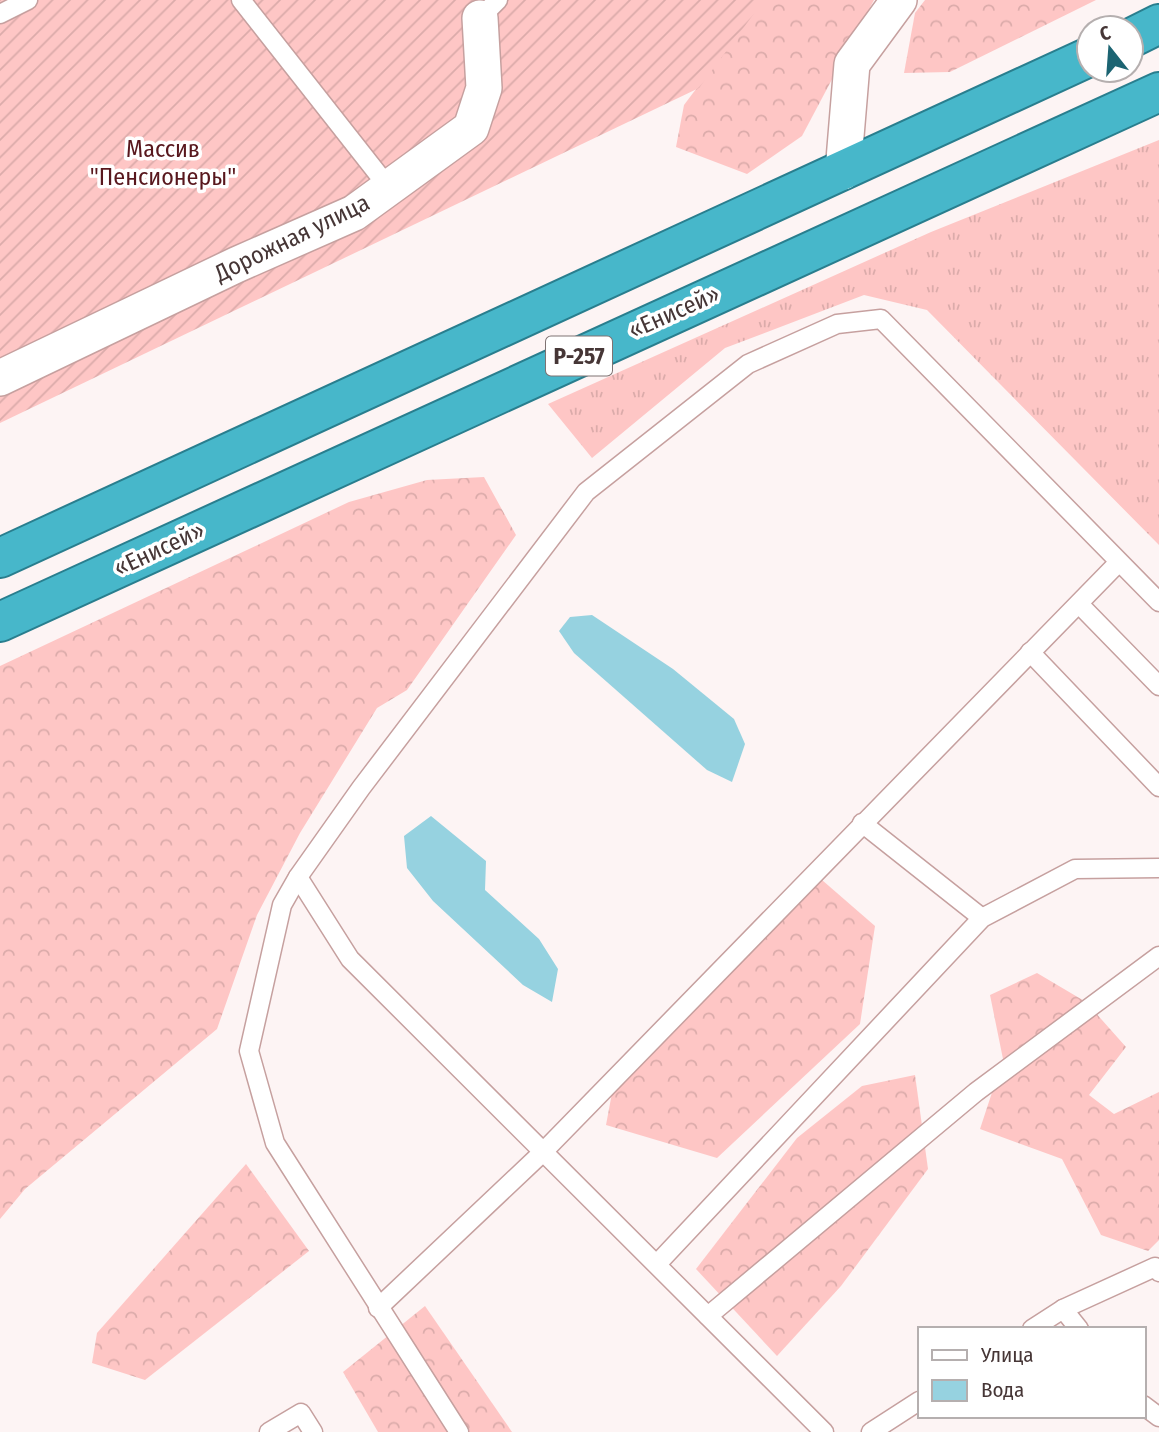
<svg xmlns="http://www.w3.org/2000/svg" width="1159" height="1432" font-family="'Fira Sans Condensed',sans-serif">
<defs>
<pattern id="grass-tufts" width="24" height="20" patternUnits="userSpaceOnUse" patternTransform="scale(1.75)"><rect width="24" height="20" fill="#fec6c5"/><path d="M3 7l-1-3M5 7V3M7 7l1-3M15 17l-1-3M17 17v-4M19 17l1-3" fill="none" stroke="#dbabaa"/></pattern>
<pattern id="forest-crowns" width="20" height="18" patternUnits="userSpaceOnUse" patternTransform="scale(1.75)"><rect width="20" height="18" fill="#fec6c5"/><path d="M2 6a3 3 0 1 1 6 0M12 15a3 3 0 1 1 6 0" fill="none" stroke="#dbabaa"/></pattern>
<pattern id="garden-furrows" width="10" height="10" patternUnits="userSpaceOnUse" patternTransform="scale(1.75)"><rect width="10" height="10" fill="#fec6c5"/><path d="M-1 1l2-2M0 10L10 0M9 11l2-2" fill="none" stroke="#dbabaa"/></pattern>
</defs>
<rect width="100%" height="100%" fill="#fdf4f4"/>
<!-- grass -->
<path fill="url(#grass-tufts)" d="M1159,140v405l-232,-235 -63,-15 -139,53 -133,110 -44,-54 383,-172z"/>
<!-- forest -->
<g fill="url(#forest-crowns)">
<path d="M763,0h111l-72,136 -55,38 -71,-27 8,-42z"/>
<path d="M925,0h171l-146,72 -46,1 11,-60z"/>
<path d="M484,477l32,58 -109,155 -30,18 -77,125 -43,82 -40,114 -192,160 -25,30v-553l349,-164 78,-22z"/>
<path d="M822,880l53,46 -15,98 -143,134 -111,-33 6,-32z"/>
<path d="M1037,973l49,29 40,45 -37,48 25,19 45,-22v148l-11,11 -47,-16 -39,-76 -82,-30 23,-70 -13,-64z"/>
<path d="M915,1075l13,94 -87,117 -64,70 -81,-87 101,-131 65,-52z"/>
<path d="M246,1164l63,87 -164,129 -53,-17 5,-30z"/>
<path d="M425,1306l87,126h-134l-35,-60z"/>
</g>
<!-- garden -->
<path fill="url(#garden-furrows)" d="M0,0h764l-65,88 -699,335z"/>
<!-- water -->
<g fill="#96d2e0">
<path d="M592,615l81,54 61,50 11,25 -13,38 -25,-12 -133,-117 -15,-22 11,-14z"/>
<path d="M431,816l55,45 -1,29 54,49 19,30 -6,33 -29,-17 -90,-84 -26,-33 -3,-32z"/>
</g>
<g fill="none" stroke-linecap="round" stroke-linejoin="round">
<defs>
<g id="service">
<path d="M241,0l148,188"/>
<path d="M0,14l28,-14"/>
<path d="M480,18l18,-18"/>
<path d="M1079,604l80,82"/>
<path d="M1030,652l129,135"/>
<path d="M862,823l120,95"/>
<path d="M298,877l52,82 474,473"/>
<path d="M657,1264l325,-346 93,-49 84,-1"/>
<path d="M378,1308l165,-156 575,-589"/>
<path d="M1063,1309l16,20"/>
<path d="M708,1316l268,-224 183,-136"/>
<path d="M1032,1329l31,-20 92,-42 4,5"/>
<path d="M1143,1405l16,12"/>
<path d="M269,1432l32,-19 12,19"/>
<path d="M459,1432l-184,-289 -26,-92 33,-146 16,-28 63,-89 225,-296 162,-128 89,-40 44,-5 278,283"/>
<path d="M871,1432l48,-31"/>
</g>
<g id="minor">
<path d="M843,172l9,-108 47,-64"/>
<path d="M0,378l236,-113 118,-52 117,-85 13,-40 -4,-70"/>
</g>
<g id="trunk">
<path d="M1131,38l28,-14"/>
<path d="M0,558l1089,-501"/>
<path d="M0,622l1159,-530"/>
</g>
</defs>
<!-- service casing -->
<use href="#service" stroke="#c6a09f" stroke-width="21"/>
<!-- minor casing -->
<use href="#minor" stroke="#c6a09f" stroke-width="38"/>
<!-- trunk casing -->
<use href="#trunk" stroke="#297e8e" stroke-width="42"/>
<!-- service -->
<use href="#service" stroke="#fff" stroke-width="18"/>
<!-- minor -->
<use href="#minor" stroke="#fff" stroke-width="35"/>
<!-- trunk -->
<use href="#trunk" stroke="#47b7ca" stroke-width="38"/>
</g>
<g text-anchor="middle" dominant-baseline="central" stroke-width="7" stroke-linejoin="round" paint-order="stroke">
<!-- shield labels -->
<rect fill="#fff" stroke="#7e7272" stroke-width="2" x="546" y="336.5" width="66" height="39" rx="5"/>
<g font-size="23" font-weight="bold" fill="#463636">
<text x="579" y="356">Р-257</text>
</g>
<!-- park labels -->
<g font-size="24" fill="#58171d" stroke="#fff">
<text x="163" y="149">Массив<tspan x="163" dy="28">"Пенсионеры"</tspan></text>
</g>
<!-- street labels -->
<g font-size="24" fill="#463636" stroke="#fff">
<text transform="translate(292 238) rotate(-26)">Дорожная улица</text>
<text transform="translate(674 312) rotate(-24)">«Енисей»</text>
<text transform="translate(159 549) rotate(-25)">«Енисей»</text>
</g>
</g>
<!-- legend -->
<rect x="918" y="1327" width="228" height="91" fill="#ffffff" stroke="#b5afaf" stroke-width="2"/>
<rect x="932" y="1350" width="35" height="10" fill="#ffffff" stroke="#b5afaf" stroke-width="2"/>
<text x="981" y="1362" font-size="21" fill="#463636">Улица</text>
<rect x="932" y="1380" width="35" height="21" fill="#96d2e0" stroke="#b5afaf" stroke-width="2"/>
<text x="981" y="1397" font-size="21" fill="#463636">Вода</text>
<!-- north arrow -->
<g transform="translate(1110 49) rotate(343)"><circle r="33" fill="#ffffff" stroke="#b5afaf" stroke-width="2"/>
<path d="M0-5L12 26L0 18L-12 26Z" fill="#1c6472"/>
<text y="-10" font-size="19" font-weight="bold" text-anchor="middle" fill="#463636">С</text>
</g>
</svg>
